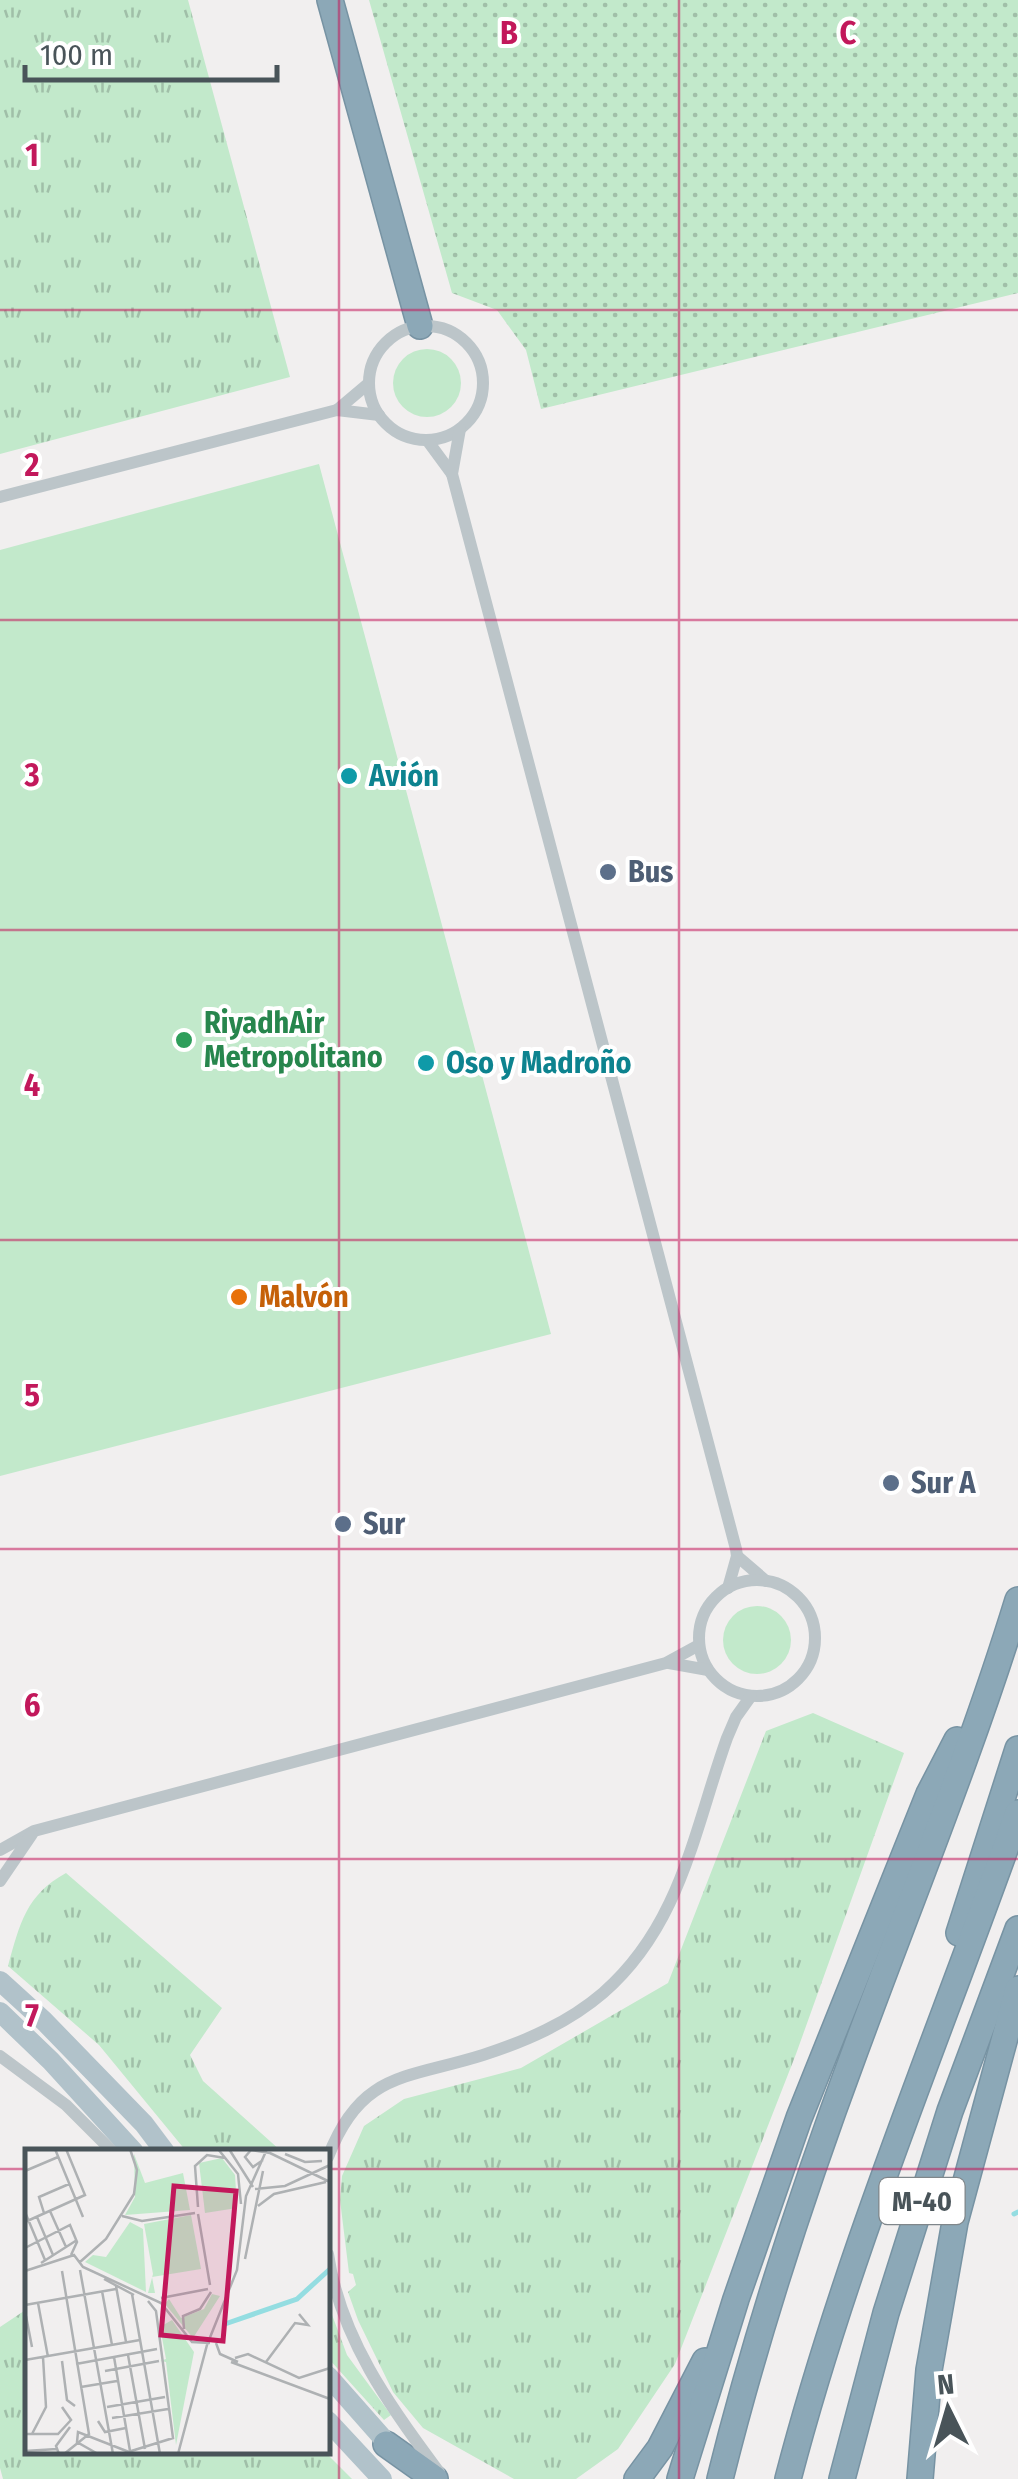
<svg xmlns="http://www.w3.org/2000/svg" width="1018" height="2479" font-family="'Fira Sans Condensed',sans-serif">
<defs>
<pattern id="grass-dots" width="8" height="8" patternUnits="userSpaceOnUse" patternTransform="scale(2.5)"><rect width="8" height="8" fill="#c2e9cb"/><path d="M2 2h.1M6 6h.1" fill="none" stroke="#a0bfa8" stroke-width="1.8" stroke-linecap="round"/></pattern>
<pattern id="park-tufts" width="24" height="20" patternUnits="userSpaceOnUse" patternTransform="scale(2.5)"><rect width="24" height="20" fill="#c2e9cb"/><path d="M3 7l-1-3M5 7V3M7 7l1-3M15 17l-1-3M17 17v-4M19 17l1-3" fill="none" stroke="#a0bfa8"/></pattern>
</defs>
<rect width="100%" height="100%" fill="#f1efef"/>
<!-- grass -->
<path fill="url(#grass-dots)" d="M369,0h649v293l-477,116 -15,-59 -29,-40 -45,-17z"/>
<!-- park -->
<g fill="url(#park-tufts)">
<path d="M0,0h188l102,377 -290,77z"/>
<path d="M813,1713l91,40 -108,301 -121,310 -57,85 -42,30h-62l-91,-51 -30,-36 -35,-72 -10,-28 8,-7 -3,-11 -4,-1 -9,-73 2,-24 22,-50 40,-27 117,-31 147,-85 98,-252z"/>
<path d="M66,1873l156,135 -32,47 13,26 78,70h-95l-87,-106 -91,-79c12,-43 18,-71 58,-93z"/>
<path d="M328,2304l19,51 44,60 -7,5 -56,-62z"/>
<path d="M27,2309l1,143h297l27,27h-349l-3,-11v-141z"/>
</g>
<!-- garden -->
<g fill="#c2e9cb">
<circle cx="427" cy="383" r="34"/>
<path d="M319,464l232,870 -551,142v-926z"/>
<circle cx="757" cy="1640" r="34"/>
</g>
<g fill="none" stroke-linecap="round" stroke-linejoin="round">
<!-- stream -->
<path stroke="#94dde1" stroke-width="5" d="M1014,2214l4,-2"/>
<defs>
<g id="highway">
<path d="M330,0l90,326"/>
<path d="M959,1933l59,-184"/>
<path d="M386,2444l49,35"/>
<path d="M637,2479l23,-31 45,-87"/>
<path d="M680,2479l56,-180 63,-181 130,-324 28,-54"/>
<path d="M720,2479c36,-145 83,-288 135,-428 55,-150 116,-298 163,-451"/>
<path d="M788,2479c60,-230 151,-443 230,-666"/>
<path d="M842,2479l44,-166 64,-202 68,-182"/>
<path d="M920,2479l9,-109 26,-148 63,-233"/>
</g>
</defs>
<!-- highway casing -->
<use href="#highway" stroke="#7793a3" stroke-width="28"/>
<!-- street -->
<g stroke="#bcc5c9" stroke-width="12">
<circle cx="426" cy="383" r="57"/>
<path d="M337,410l32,-27"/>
<path d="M460,429l-8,45 284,1075 1,7 -9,32"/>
<path d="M427,440l25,34"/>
<path d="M0,497l337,-87 42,5"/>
<path d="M737,1556l29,25"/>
<circle cx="757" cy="1638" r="58"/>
<path d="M669,1663l39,7"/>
<path d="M0,1850l34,-19 632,-168 33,-18"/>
<path d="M0,1881l32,-47"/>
<path d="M0,2056l66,49 47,47"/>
<path d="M328,2157c33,-86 79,-78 155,-102 43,-14 85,-32 120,-62 78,-68 91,-163 124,-255l9,-21 15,-21"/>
<path d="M328,2254c12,83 62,153 111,218"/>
</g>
<!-- primary -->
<g stroke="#b1c2ca" stroke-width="20">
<path d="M0,1981l44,40 100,103 21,28"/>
<path d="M0,2012l51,49 83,91"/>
<path d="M328,2376l68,77"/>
<path d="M328,2421l54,58"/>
</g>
<!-- highway -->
<use href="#highway" stroke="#8ca8b7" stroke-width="25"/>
</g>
<!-- grid -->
<path fill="none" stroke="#c2185b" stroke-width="2.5" stroke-opacity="0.55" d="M339,0v2479M679,0v2479M0,310h1018M0,620h1018M0,930h1018M0,1240h1018M0,1549h1018M0,1859h1018M0,2169h28M328,2169h690"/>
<!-- markers -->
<g fill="#0f9aa8" stroke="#fff" stroke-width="4">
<circle cx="349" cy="776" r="10"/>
<circle cx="426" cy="1063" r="10"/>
</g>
<g fill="#5c6f8a" stroke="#fff" stroke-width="4">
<circle cx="608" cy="872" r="10"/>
<circle cx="891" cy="1483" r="10"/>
<circle cx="343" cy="1524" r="10"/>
</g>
<circle fill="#2e9e5b" stroke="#fff" stroke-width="4" cx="184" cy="1040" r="10"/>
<circle fill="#e8710a" stroke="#fff" stroke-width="4" cx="239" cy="1297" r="10"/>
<g text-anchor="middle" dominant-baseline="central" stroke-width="8" stroke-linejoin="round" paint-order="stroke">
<!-- shield labels -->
<rect fill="#fff" stroke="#80878b" stroke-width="2.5" x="879.5" y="2178" width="85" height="46" rx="8"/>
<g font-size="28" font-weight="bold" fill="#495459">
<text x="922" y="2201">M-40</text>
</g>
<!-- culture labels -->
<g font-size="30" font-weight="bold" fill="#0d838f" stroke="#fff" text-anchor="start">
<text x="369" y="776">Avión</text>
<text x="446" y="1063">Oso y Madroño</text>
</g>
<!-- service labels -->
<g font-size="30" font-weight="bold" fill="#4e5e75" stroke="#fff" text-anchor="start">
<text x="628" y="872">Bus</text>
<text x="911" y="1483">Sur A</text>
<text x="363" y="1524">Sur</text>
</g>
<!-- leisure labels -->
<g font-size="30" font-weight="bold" fill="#27864d" stroke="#fff" text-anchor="start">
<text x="204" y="1023">RiyadhAir<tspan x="204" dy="34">Metropolitano</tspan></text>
</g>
<!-- food labels -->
<g font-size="30" font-weight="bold" fill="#c56008" stroke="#fff" text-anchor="start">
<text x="259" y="1297">Malvón</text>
</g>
</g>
<!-- overview -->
<g transform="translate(25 2149)">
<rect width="305" height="305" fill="#f1efef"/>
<path d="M197,9l13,17 2,33 -32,5 -6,-50z" fill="#c2e9cb"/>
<path d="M109,5l11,29 38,-10 7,37 -65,5 10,-18zM105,73l13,7 3,63 -61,-30 8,-7 13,2zM187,145l8,2 -27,42 -28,-34 4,-5 12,19 23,-9zM147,171l22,32 -18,93 -10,-83 -6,-1 6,-2 -6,-32z" fill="#c2e9cb"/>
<path d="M166,66l10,54 -49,8 3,16h-7l5,-19 -9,-50z" fill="#c2e9cb"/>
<path fill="none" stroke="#94dde1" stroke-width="5" d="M200,175l72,-25 33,-30"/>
<path fill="none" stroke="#aeb1b3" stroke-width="2.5" d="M30,0l28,68M193,0l20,25 3,30M204,0l24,38M260,5l20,8 17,-1M238,11l-10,7 -8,-10 6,-7 19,3 60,29M0,22l33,-14M230,40l30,-3 45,-21M233,57l16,-12 52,-12M173,58l-3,-41 12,-11 18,3M25,62l16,36M0,63l20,48M19,64l-5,-16 30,-13M173,65l12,71M97,67l20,5 53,-8M12,68l16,38M0,73l60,-27 -19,-46M0,99l45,-23 7,17 -6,13M220,110l18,-88M55,113l26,-23 28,-45 3,-24 -7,-21M16,114l36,-23M55,121l33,184M0,122l49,-16 9,12 78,36 31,39 18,1M37,122l27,163 -25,20M79,130l30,16M91,137l10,56M77,142l10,54M107,145l28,160M136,149l47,-9M13,154l10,54M0,156l91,-16M1,167l6,31M159,180l-1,-13 17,-7 11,-17M191,194l4,11 18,8M103,206l17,94M89,208l16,94M210,209l13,-4 51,24 31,-10M0,211l115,-20M37,212l5,39 8,6M206,213l99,37M241,213l29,-39 13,2 -9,-11M51,215l81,-15M80,222l54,-10M56,238l36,-6M82,258l58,-10M87,269l56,-9M73,272l7,11 21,-4M0,285h33l13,-14 -9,-13M7,285l14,-27 -3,-50M0,302l32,-2M103,303l45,-14 -17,-127 -8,-10M34,305l-3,-8 14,-19M73,305l-21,-12 1,-10 51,20M153,305l29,-109 30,-75 9,-74 21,-47"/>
<path fill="#c2185b" fill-opacity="0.15" stroke="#c2185b" stroke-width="5" d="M149,37l62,5 -13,150 -62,-6z"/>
<rect width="305" height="305" fill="none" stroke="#495459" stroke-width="5"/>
</g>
<g font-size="32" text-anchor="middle" font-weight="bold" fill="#c2185b" stroke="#fff" stroke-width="8" stroke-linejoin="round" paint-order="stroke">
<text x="509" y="44">B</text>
<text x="848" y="44">C</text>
<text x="32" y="166">1</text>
<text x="32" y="476">2</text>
<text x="32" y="786">3</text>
<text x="32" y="1096">4</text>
<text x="32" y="1406">5</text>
<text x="32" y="1716">6</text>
<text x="32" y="2026">7</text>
</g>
<!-- north arrow -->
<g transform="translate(948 2409) rotate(355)" stroke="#ffffff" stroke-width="8" paint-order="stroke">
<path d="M0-8L18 38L0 25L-18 38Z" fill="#495459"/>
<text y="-15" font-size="28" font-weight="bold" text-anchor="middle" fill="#495459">N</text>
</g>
<!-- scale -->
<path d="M25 65v15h252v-15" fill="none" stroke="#495459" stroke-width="5"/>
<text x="40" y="65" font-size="30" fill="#495459" stroke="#ffffff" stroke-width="8" paint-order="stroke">100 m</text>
</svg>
